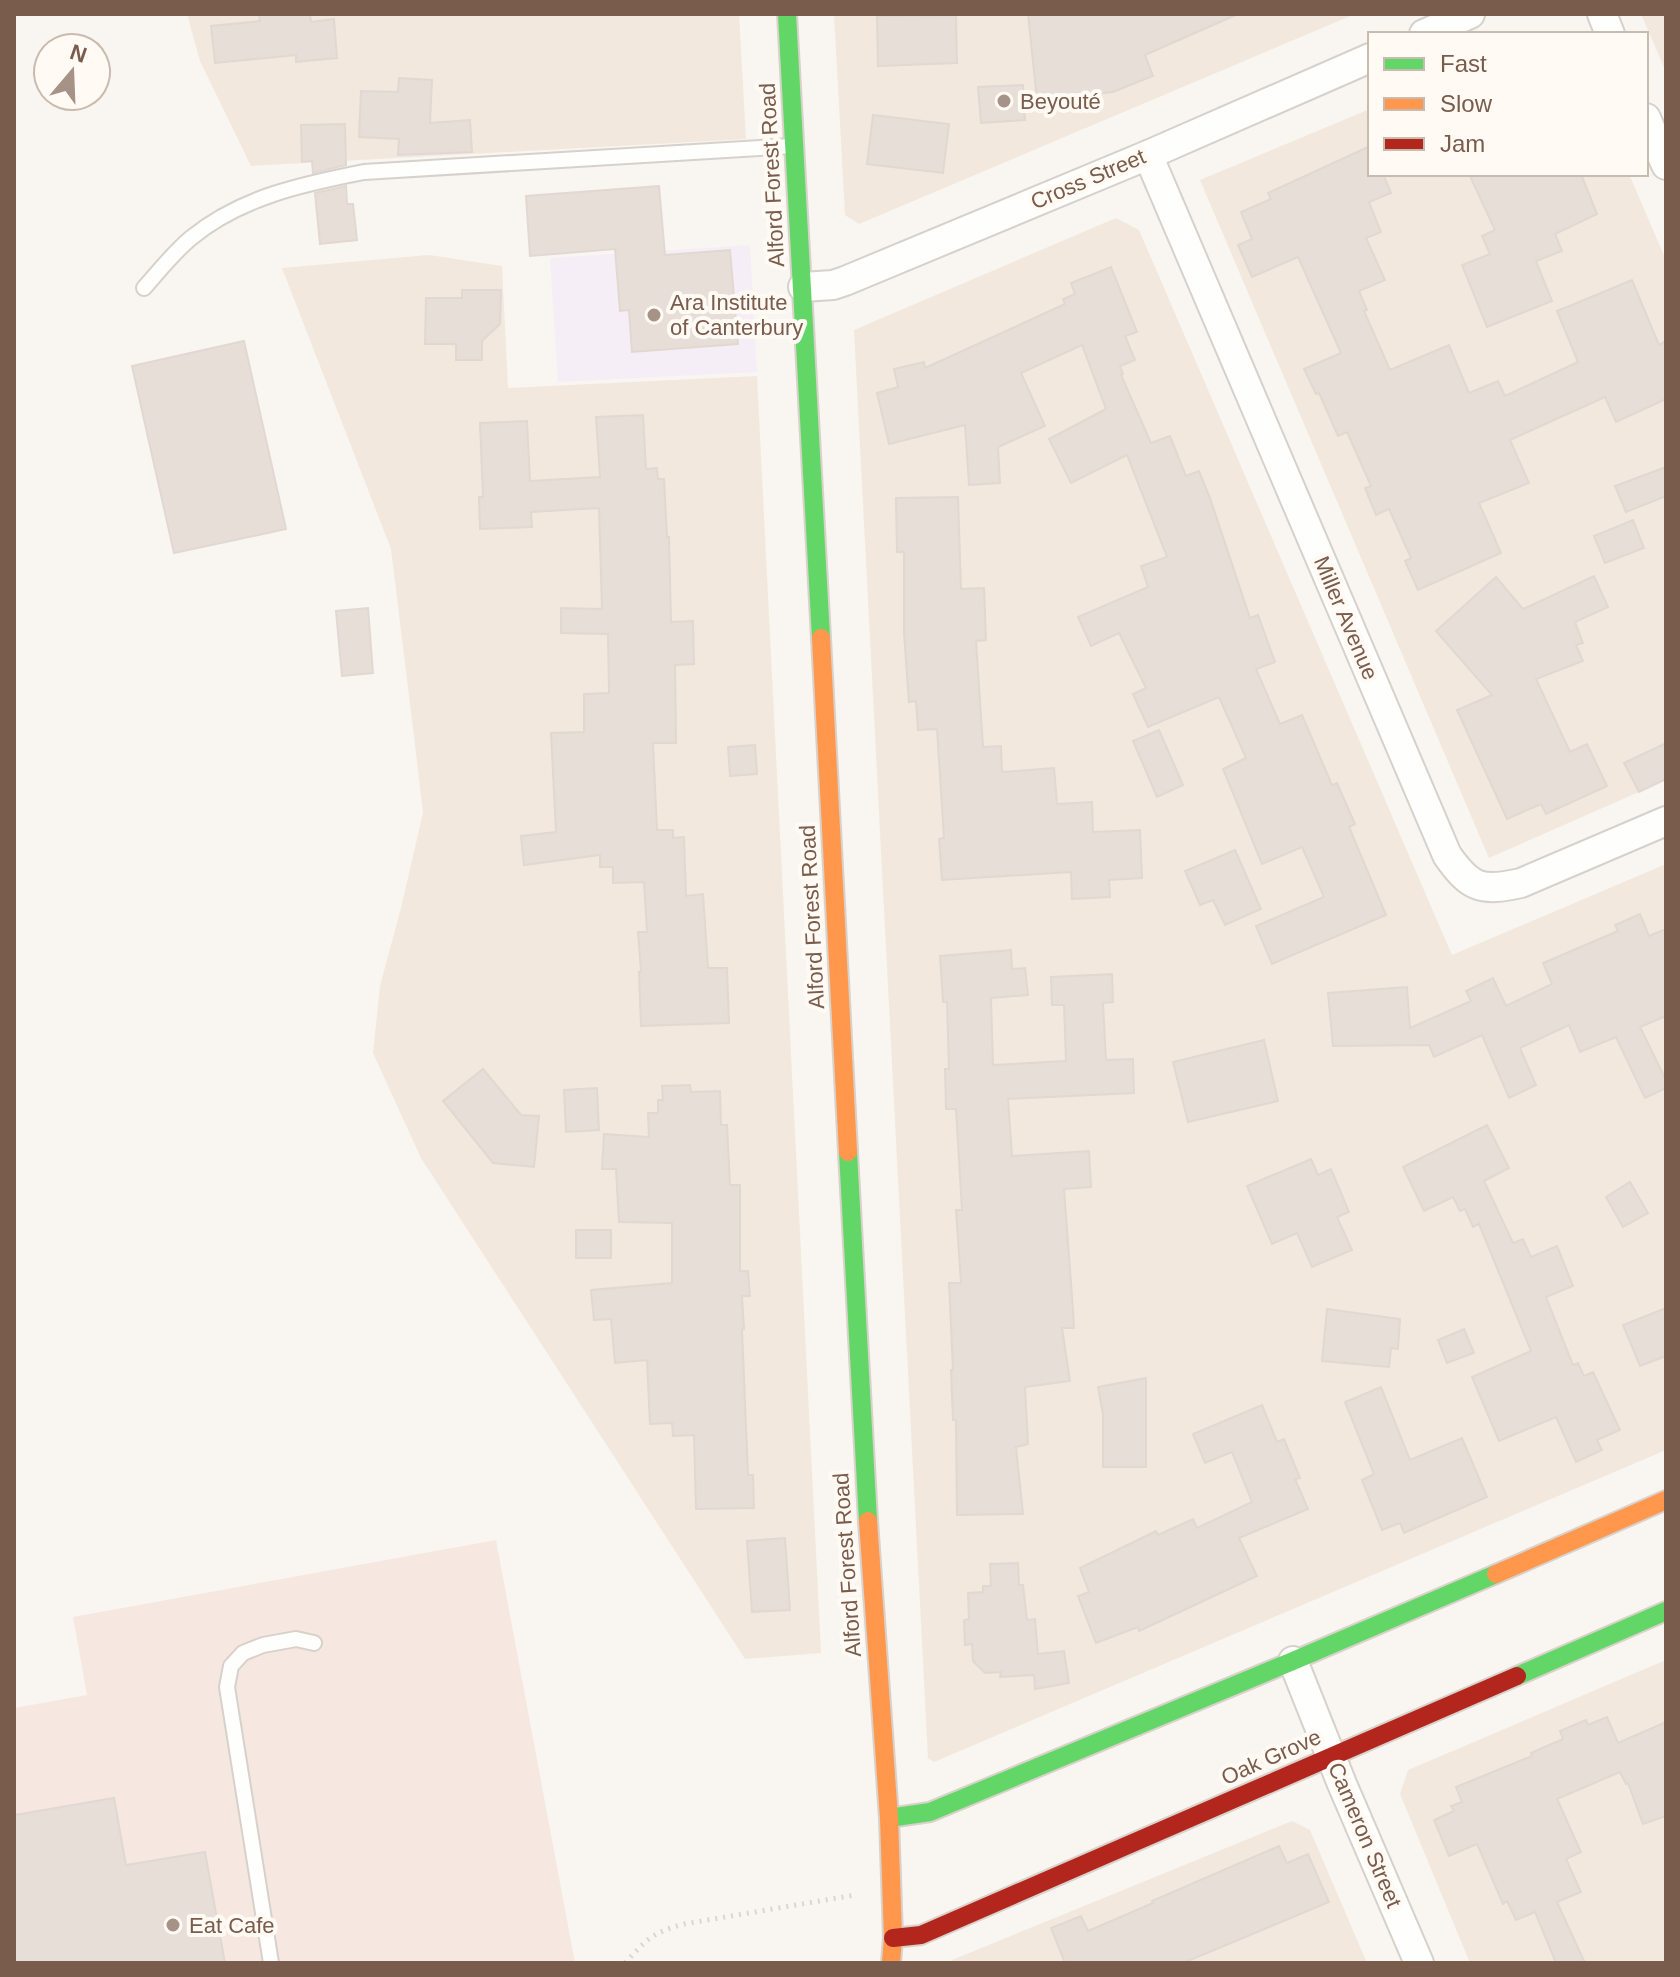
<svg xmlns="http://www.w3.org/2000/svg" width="1680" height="1977" font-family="Helvetica,sans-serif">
<rect width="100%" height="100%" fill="#f9f5f0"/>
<!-- residential -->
<g fill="#f2e8de">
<path d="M187,14h552l7,125 -495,27 -51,-105z"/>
<path d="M834,14h521l-496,210 -14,-9z"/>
<path d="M1641,14h25v58z"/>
<path d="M1370,109v65h259l37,86v520l-177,78 -289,-678z"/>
<path d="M1116,218l23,12 313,725 214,-91v586l-732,312 -6,-4 -74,-1428z"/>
<path d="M429,255l73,11 6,122 249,-12 64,1277 -76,6 -324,-501 -48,-105 7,-67 21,-78 22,-95 -7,-60 -25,-204 -109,-281z"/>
<path d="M1666,1660v303h-196l-70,-169 8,-24z"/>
<path d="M1292,1821l18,9 57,133h-415v-3z"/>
</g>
<!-- commercial -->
<path fill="#f6e8e1" d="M496,1540l79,423h-561v-255l73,-13 -14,-78z"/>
<!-- education -->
<path fill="#f6eef6" d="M750,245l7,127 -199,10 -8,-124z"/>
<!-- building -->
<g fill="#e6ded7" stroke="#e2d8d2" stroke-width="2">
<path d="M259,14h51l1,8 23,-3 3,39 -41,4v-7l-81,8 -4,-37 49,-5z"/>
<path d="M1028,14h210l-93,41 8,21 -40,16 -76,8z"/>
<path d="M956,15l1,48 -79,3 -1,-50z"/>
<path d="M399,78l33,2 -2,43 40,-3 2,32 -74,3 1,-16 -40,-2 2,-46 37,1z"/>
<path d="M1023,85l2,35 -44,3 -3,-36z"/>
<path d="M873,115l76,9 -6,49 -76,-9z"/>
<path d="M345,124l1,41 -33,8 -1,-12 -10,1 -1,-37z"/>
<path d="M1370,146v28h13l8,19 -22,9 12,30 -15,6 19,42 -26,11 8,19 -3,1 26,59 59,-25 20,48 29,-12 7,15 73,-34 -21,-51 75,-31 27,65 7,-4v58l-50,23 -11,-25 -95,43 19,43 -50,20 22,50 -83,37 -13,-29 6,-3 -22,-49 -13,6 -11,-27 6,-2 -24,-54 -9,4 -19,-43 -3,1 -12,-25 37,-16 -43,-96 -46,20 -14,-32 14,-6 -11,-27 30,-13 -3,-6z"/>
<path d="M1469,174h112l16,40 -42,20 7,17 -26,10 16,40 -65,26 -25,-62 28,-11 -8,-18 13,-6z"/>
<path d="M346,186l1,18h6l4,36 -37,4 -5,-51z"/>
<path d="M659,186l6,69 65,-5 8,94 -106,8 -3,-42 -9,1 -5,-62 -85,7 -4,-60z"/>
<path d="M1111,267l26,65 -12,4 10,24 -15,6 3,8 -2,1 30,68 19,-7 16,40 13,-5 11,27 40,120 8,-3 17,47 -19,7 24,55 22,-9 30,70 5,-2 18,41 -6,3 37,88 -114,49 -16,-38 68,-29 -22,-50 -40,17 -39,-95 23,-11 -27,-61 -71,30 -15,-33 13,-6 -27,-55 -28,13 -13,-29 70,-30 -7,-21 26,-9 -40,-102 -56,28 -22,-44 57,-30 -24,-64 -61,28 24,53 -47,21 2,36 -31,2 -4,-60 -76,19 -12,-51 21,-6 -4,-18 30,-7 1,6 140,-64 -2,-5 12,-5 -4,-11z"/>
<path d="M462,290h39l-1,34 -18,17v19h-26v-16h-31l1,-46h36z"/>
<path d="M244,341l42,188 -112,24 -42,-187z"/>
<path d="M643,415l3,54 11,-1 1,11h6l3,58h2l2,85 22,-1 1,43 -19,1 1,78h-23l4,87h16v8l11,-1 2,59 17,-2 5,74h19l2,55 -88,3 -2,-54h2l-3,-40h9l-3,-50 -31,1v-16h-13v-12l-76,10 -3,-29 35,-4 -5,-99 33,-1v-38l25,-1 -1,-59 -47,-1v-25l41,1 -3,-101 -68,4 1,15 -52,2 -1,-32h4l-3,-74 47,-2 3,60 70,-4 -4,-60z"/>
<path d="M1666,467v29l-40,16 -11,-26z"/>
<path d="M958,497l3,92 23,-1 2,52 -10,1 7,106 18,-1 1,26 52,-4 3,36 35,-2 1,30 47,-2 2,48 -33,2 1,17 -38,2 -1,-27 -129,8 -3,-41 5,-1 -7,-109 -19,1 -2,-29 -7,1 -5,-69v-81h-7l-1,-54z"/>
<path d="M1633,520l11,28 -39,15 -11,-27z"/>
<path d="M1594,576l14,31 -33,15 8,21 -7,2 7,16 -47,18 34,73 17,-8 20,42 -61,28 -5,-10 -34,15 -50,-109 35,-15 -56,-64 60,-54 27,32z"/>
<path d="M368,608l5,65 -31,3 -6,-65z"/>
<path d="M1159,730l24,55 -26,12 -24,-56z"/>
<path d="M1666,743v36l-27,13 -15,-29z"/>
<path d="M755,745l2,29 -27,2 -2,-29z"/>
<path d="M1235,850l26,59 -36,16 -12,-25 -13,5 -15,-34z"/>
<path d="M1640,914l9,22 17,-7v87l-26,11 26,53v8l-21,10 -29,-61 -36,15 -11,-27 -49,23 16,37 -27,13 -27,-63 -48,22 -5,-12 -96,1 -5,-53 79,-6 3,41 61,-27 -5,-10 27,-13 13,28 46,-22 -9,-21 75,-32 -3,-6z"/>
<path d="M1011,950l1,19 13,-1 3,27 -37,3 2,67 73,-4 -2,-56h-12l-1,-28 61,-3 1,28 -10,1 3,57 27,-1 1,34 -126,6 4,57 77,-5 2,36 -27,2 9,121 1,18h-12l8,53 -45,6 3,57 -12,3 7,67 -66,1 -1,-95h-3l-2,-50h2l-4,-87h12l-5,-73h6l-6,-101h-10l-1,-40h4l-2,-67h-4l-3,-46z"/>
<path d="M1264,1040l14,61 -90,21 -15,-60z"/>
<path d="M483,1069l38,46 18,1 -5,51 -41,-4 -50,-62z"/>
<path d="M690,1085l1,7 29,-1 1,34h6l3,60h10v86h8l2,25h-8l2,33h-2l6,146h5l1,33 -58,1 -2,-74 -21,1 -1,-13 -22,1 -3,-64 -32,3 -4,-44 -17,1 -3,-30 81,-7v-60l-53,-1 -3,-53h-14l2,-35 45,3 -1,-24h10v-13h5l-1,-14z"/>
<path d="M597,1088l2,42 -33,2 -2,-42z"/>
<path d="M1487,1125l22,43 -25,13 29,62 10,-4 8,18 26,-11 16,40 -27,11 27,68 5,-2 6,13 9,-4 27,58 -23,10 5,10 -26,12 -20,-45 -57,24 -27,-64 59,-26 -52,-127 -6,3 -8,-18 -5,2 -7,-14 -29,14 -21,-44z"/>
<path d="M1311,1159l7,16 13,-6 18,43 -12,5 15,33 -40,17 -15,-34 -25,11 -25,-58z"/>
<path d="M1630,1182l18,31 -25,14 -17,-30z"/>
<rect x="576" y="1230" width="35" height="28"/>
<path d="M1666,1308v48l-26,10 -17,-41z"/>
<path d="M1327,1309l73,10 -2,30 -7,-1 -2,19 -67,-6z"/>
<path d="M1464,1329l10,24 -27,10 -9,-23z"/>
<path d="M1146,1378v89h-43v-53l-5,-27z"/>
<path d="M1381,1387l29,73 52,-22 25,59 -83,36 -4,-10 -18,7 -20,-50 12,-6 -29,-72z"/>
<path d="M1262,1405l15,37 7,-3 16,39 -5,1 13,30 -69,29 18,38 -118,55 -1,-4 -42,16 -18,-47 11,-4 -9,-24 76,-37 2,4 35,-16 4,9 55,-26 -20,-50 -27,11 -12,-29z"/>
<path d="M785,1538l5,72 -38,2 -5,-71z"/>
<path d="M1018,1563l1,22h4l4,35 8,-1 3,35 26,-3 5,32 -34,6 -1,-14 -34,2 1,-5 -16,1 -12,-12 -1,-17 -7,1 -1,-25 5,-1 -1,-26 15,-1v-6h8l-1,-22z"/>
<path d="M1607,1717l11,26 48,-21v94l-23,8 -15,-41 -2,1 -6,-12 -63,27 24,53 -15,7 15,33 -24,10 28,61h-29l-21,-51 -19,8 -9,-19 -4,3 -26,-60 -28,12 -15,-36 20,-9 -3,-5 11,-4 -6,-15 76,-31 -1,-3 32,-14 -3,-8 26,-11 2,5z"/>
<path d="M114,1798l12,67 79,-13 20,111h-211v-148z"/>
<path d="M1279,1846l8,17 21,-9 21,48 -146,61h-118l-14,-35 30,-12 7,15 65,-28 -1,-2z"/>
</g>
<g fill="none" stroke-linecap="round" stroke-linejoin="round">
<defs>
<g id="lane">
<path d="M144,288c15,-17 30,-36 47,-50 50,-41 112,-54 173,-66l427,-26"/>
<path d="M271,1963l-44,-276 4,-21 12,-13 20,-8 33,-6 18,4"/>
</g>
<g id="street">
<path d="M1602,14l8,20"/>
<path d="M1424,34l46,-20"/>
<path d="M1646,118l20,47"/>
<path d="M1148,155l299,700c23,33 34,37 74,28l145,-62"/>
<path d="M803,287l30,-2 12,-4 303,-126 222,-97"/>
<path d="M1293,1661l49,123 77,179"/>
</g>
<g id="fast">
<path d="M787,14l34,624"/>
<path d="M848,1152l20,369"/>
<path d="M1517,1676l149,-65"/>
<path d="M889,1818l41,-6 363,-151 203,-87"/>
</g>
<g id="slow">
<path d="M821,638l27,514"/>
<path d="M868,1521l21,297 4,120 -2,25"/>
<path d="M1496,1574l170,-74"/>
</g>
<path id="jam" d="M893,1938l28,-3 596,-259"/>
</defs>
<!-- lane casing -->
<use href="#lane" stroke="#d7d1cb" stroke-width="18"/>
<!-- street casing -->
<use href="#street" stroke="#d7d1cb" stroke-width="32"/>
<!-- fast casing -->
<use href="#fast" stroke="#d9d2cb" stroke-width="22"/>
<!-- slow casing -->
<use href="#slow" stroke="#d9d2cb" stroke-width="22"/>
<!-- jam casing -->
<use href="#jam" stroke="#d9d2cb" stroke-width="22"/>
<!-- path -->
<path stroke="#dcd5d0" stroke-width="5" stroke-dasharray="2 6" stroke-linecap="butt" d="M625,1963c21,-23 28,-31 59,-39l171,-29"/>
<!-- lane -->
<use href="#lane" stroke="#fefefd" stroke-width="14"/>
<!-- street -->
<use href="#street" stroke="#fefefd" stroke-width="28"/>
<!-- fast -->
<use href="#fast" stroke="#63d668" stroke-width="18"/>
<!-- slow -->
<use href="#slow" stroke="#ff974d" stroke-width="18"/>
<!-- jam -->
<use href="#jam" stroke="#b3261e" stroke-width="18"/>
</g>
<!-- markers -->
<g fill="#a69286" stroke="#fffaf3" stroke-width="3">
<circle cx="1004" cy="101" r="8"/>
<circle cx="654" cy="315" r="8"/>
<circle cx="173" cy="1925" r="8"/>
</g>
<g text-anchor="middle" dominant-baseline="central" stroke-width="8" stroke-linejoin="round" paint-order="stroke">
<!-- poi labels -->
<g font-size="22" fill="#7a5c4d" stroke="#fffaf3" text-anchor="start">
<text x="1020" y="101">Beyouté</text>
<text x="670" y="302">Ara Institute<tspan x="670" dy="25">of Canterbury</tspan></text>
<text x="189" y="1925">Eat Cafe</text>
</g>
<!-- street labels -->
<g font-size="22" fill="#7a5c4d" stroke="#fffaf3">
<text transform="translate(772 175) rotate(-93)">Alford Forest Road</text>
<text transform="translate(1088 179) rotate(-23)">Cross Street</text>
<text transform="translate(1346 618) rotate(67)">Miller Avenue</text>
<text transform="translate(812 917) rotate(-93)">Alford Forest Road</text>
<text transform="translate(847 1565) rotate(-94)">Alford Forest Road</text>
<text transform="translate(1271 1757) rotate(-24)">Oak Grove</text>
<text transform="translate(1365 1835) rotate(67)">Cameron Street</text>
</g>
</g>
<!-- border -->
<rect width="1680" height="1977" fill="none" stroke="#7a5c4d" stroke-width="32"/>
<!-- legend -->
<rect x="1368" y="32" width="280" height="144" fill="#fffaf3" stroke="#cabbb1" stroke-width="2"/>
<rect x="1384" y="58" width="40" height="12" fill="#63d668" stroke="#cabbb1" stroke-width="2"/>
<text x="1440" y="72" font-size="24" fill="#7a5c4d">Fast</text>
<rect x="1384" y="98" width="40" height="12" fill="#ff974d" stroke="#cabbb1" stroke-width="2"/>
<text x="1440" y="112" font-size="24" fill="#7a5c4d">Slow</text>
<rect x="1384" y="138" width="40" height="12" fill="#b3261e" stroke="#cabbb1" stroke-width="2"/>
<text x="1440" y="152" font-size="24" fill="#7a5c4d">Jam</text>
<!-- north arrow -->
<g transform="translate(72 72) rotate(19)"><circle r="38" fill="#fffaf3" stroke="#cabbb1" stroke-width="2"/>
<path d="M0-6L14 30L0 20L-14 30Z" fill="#a69286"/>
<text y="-12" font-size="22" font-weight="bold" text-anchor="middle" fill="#7a5c4d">N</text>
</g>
</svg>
